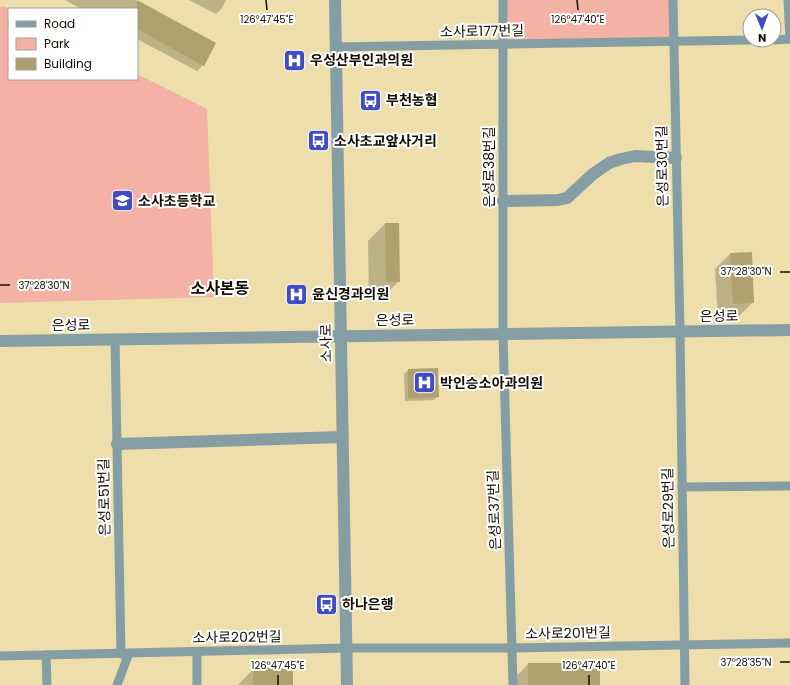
<svg xmlns="http://www.w3.org/2000/svg" width="790" height="685" font-family="Poppins,'Noto Sans KR',sans-serif">
<rect width="100%" height="100%" fill="#eddeab"/>
<!-- green -->
<g fill="#f3b2a3">
<path d="M503,0h170l1,41 -171,3z"/>
<path d="M3,6l7,3 -1,70h128v-5l70,35 7,188 -214,6v-296z"/>
</g>
<!-- shadow -->
<g fill="#0003">
<path d="M65,0h70l80,43 -12,22 -6,6 -60,-32v-30h-56z"/>
<path d="M189,0h37l-4,8 -6,6z"/>
<path d="M385,224h13l1,57 -18,18h-12l-1,-58z"/>
<path d="M751,253l2,49 -15,15 -20,1 -3,-49 15,-15z"/>
<path d="M437,369l1,27 -4,4 -29,1 -1,-27 4,-4z"/>
<path d="M528,664l71,21h-88v-3z"/>
<path d="M253,669l39,16h-54z"/>
</g>
<!-- building -->
<g fill="#afa06f">
<path d="M137,0l79,43 -12,23 -67,-37z"/>
<path d="M385,223h14l1,59h-14z"/>
<path d="M752,252l2,51 -21,1 -3,-51z"/>
<path d="M438,368l1,29 -31,1v-29z"/>
<rect x="528" y="663" width="72" height="22"/>
<rect x="253" y="668" width="40" height="17"/>
</g>
<g fill="none" stroke-linecap="round" stroke-linejoin="round">
<!-- service -->
<g stroke="#849ea4" stroke-width="9">
<path d="M503,0v334l10,351"/>
<path d="M673,0l7,331 5,354"/>
<path d="M788,0l2,39"/>
<path d="M774,40l16,-1"/>
<path d="M335,47l415,-7"/>
<path d="M115,339l6,315"/>
<path d="M682,487l108,-1"/>
<path d="M197,652v33"/>
<path d="M46,655l1,30"/>
<path d="M0,656l346,-8h166l278,-5"/>
<path d="M117,685l12,-32"/>
</g>
<!-- minor -->
<g stroke="#849ea4" stroke-width="12">
<path d="M503,201l55,-1 9,-2 26,-24 16,-11 12,-4 14,-3 41,2"/>
<path d="M117,444l225,-7"/>
</g>
<!-- tertiary -->
<g stroke="#849ea4" stroke-width="12">
<path d="M335,0l12,685"/>
<path d="M0,341l790,-11"/>
</g>
</g>
<!-- ticks -->
<path fill="none" stroke="#120d00" stroke-width="1.5" d="M266,0l1,10M577,0l1,10M780,272h10M0,285h10M780,662h10M278,675v10M589,675v10"/>
<!-- icons -->
<defs>
<symbol id="hospital-square" viewBox="-11 -11 22 22"><rect x="-9" y="-9" width="18" height="18" rx="4" fill="#414cc0" stroke="#fff"/><path d="M-5-5h3v3.5h4V-5h3V5h-3V1.5h-4V5h-3Z" fill="#fff"/></symbol>
<symbol id="bus-square" viewBox="-11 -11 22 22"><rect x="-9" y="-9" width="18" height="18" rx="4" fill="#414cc0" stroke="#fff"/><path d="M-5-6H5V4H4V6H2V4H-2V6H-4V4H-5ZM-3.5-4V0h7V-4ZM-3.5 1.2v1.5H-2V1.2ZM2 1.2v1.5H3.5V1.2Z" fill="#fff"/></symbol>
<symbol id="school-square" viewBox="-11 -11 22 22"><rect x="-9" y="-9" width="18" height="18" rx="4" fill="#414cc0" stroke="#fff"/><path d="M0-5L7-2L0 1L-7-2ZM-4 1L0 2.5L4 1V4Q0 6-4 4Z" fill="#fff"/></symbol>
</defs>
<g fill-rule="evenodd">
<use href="#hospital-square" x="282" y="48" width="25" height="25"/>
<use href="#bus-square" x="358" y="88" width="25" height="25"/>
<use href="#bus-square" x="306" y="128" width="25" height="25"/>
<use href="#school-square" x="110" y="188" width="25" height="25"/>
<use href="#hospital-square" x="284" y="282" width="25" height="25"/>
<use href="#hospital-square" x="412" y="370" width="25" height="25"/>
<use href="#bus-square" x="314" y="592" width="25" height="25"/>
</g>
<g text-anchor="middle" dominant-baseline="central" stroke-width="4" stroke-linejoin="round" paint-order="stroke">
<!-- street labels -->
<g font-size="14" fill="#120d00" stroke="#fff">
<text transform="translate(482 31) rotate(-1)">소사로177번길</text>
<text transform="translate(662 166) rotate(-91)">은성로30번길</text>
<text transform="translate(489 167) rotate(-90)">은성로38번길</text>
<text transform="translate(719 316) rotate(-1)">은성로</text>
<text transform="translate(395 320) rotate(-1)">은성로</text>
<text transform="translate(71 325) rotate(-1)">은성로</text>
<text transform="translate(326 343) rotate(-91)">소사로</text>
<text transform="translate(104 497) rotate(-91)">은성로51번길</text>
<text transform="translate(668 508) rotate(-91)">은성로29번길</text>
<text transform="translate(494 510) rotate(-92)">은성로37번길</text>
<text transform="translate(568 633) rotate(-1)">소사로201번길</text>
<text transform="translate(237 637) rotate(-1)">소사로202번길</text>
</g>
<!-- poi labels -->
<g font-size="14" font-weight="bold" fill="#120d00" stroke="#fff" text-anchor="start">
<text x="310" y="60">우성산부인과의원</text>
<text x="386" y="100">부천농협</text>
<text x="334" y="141">소사초교앞사거리</text>
<text x="138" y="201">소사초등학교</text>
<text x="312" y="294">윤신경과의원</text>
<text x="440" y="383">박인승소아과의원</text>
<text x="342" y="604">하나은행</text>
</g>
<!-- quarter labels -->
<g font-size="16" font-weight="bold" fill="#120d00" stroke="#fff">
<text x="220" y="288">소사본동</text>
</g>
</g>
<g font-size="10" text-anchor="middle" fill="#120d00" stroke="#fff" stroke-width="4" stroke-linejoin="round" paint-order="stroke">
<text x="267" y="23">126°47'45"E</text>
<text x="578" y="23">126°47'40"E</text>
<text x="746" y="275">37°28'30"N</text>
<text x="44" y="289">37°28'30"N</text>
<text x="746" y="666">37°28'35"N</text>
<text x="278" y="669">126°47'45"E</text>
<text x="589" y="669">126°47'40"E</text>
</g>
<!-- legend -->
<rect x="8" y="8" width="130" height="72" fill="#ffffff" stroke="#a09e99"/>
<rect x="16" y="21" width="20" height="6" fill="#849ea4" stroke="#a09e99"/>
<text x="44" y="28" font-size="12" fill="#120d00">Road</text>
<rect x="16" y="38" width="20" height="12" fill="#f3b2a3" stroke="#a09e99"/>
<text x="44" y="48" font-size="12" fill="#120d00">Park</text>
<rect x="16" y="58" width="20" height="12" fill="#afa06f" stroke="#a09e99"/>
<text x="44" y="68" font-size="12" fill="#120d00">Building</text>
<!-- north arrow -->
<g transform="translate(762 28) rotate(179)"><circle r="19" fill="#ffffff" stroke="#a09e99"/>
<path d="M0-3L7 15L0 10L-7 15Z" fill="#414cc0"/>
<text y="-6" font-size="11" font-weight="bold" text-anchor="middle" fill="#120d00">N</text>
</g>
</svg>
